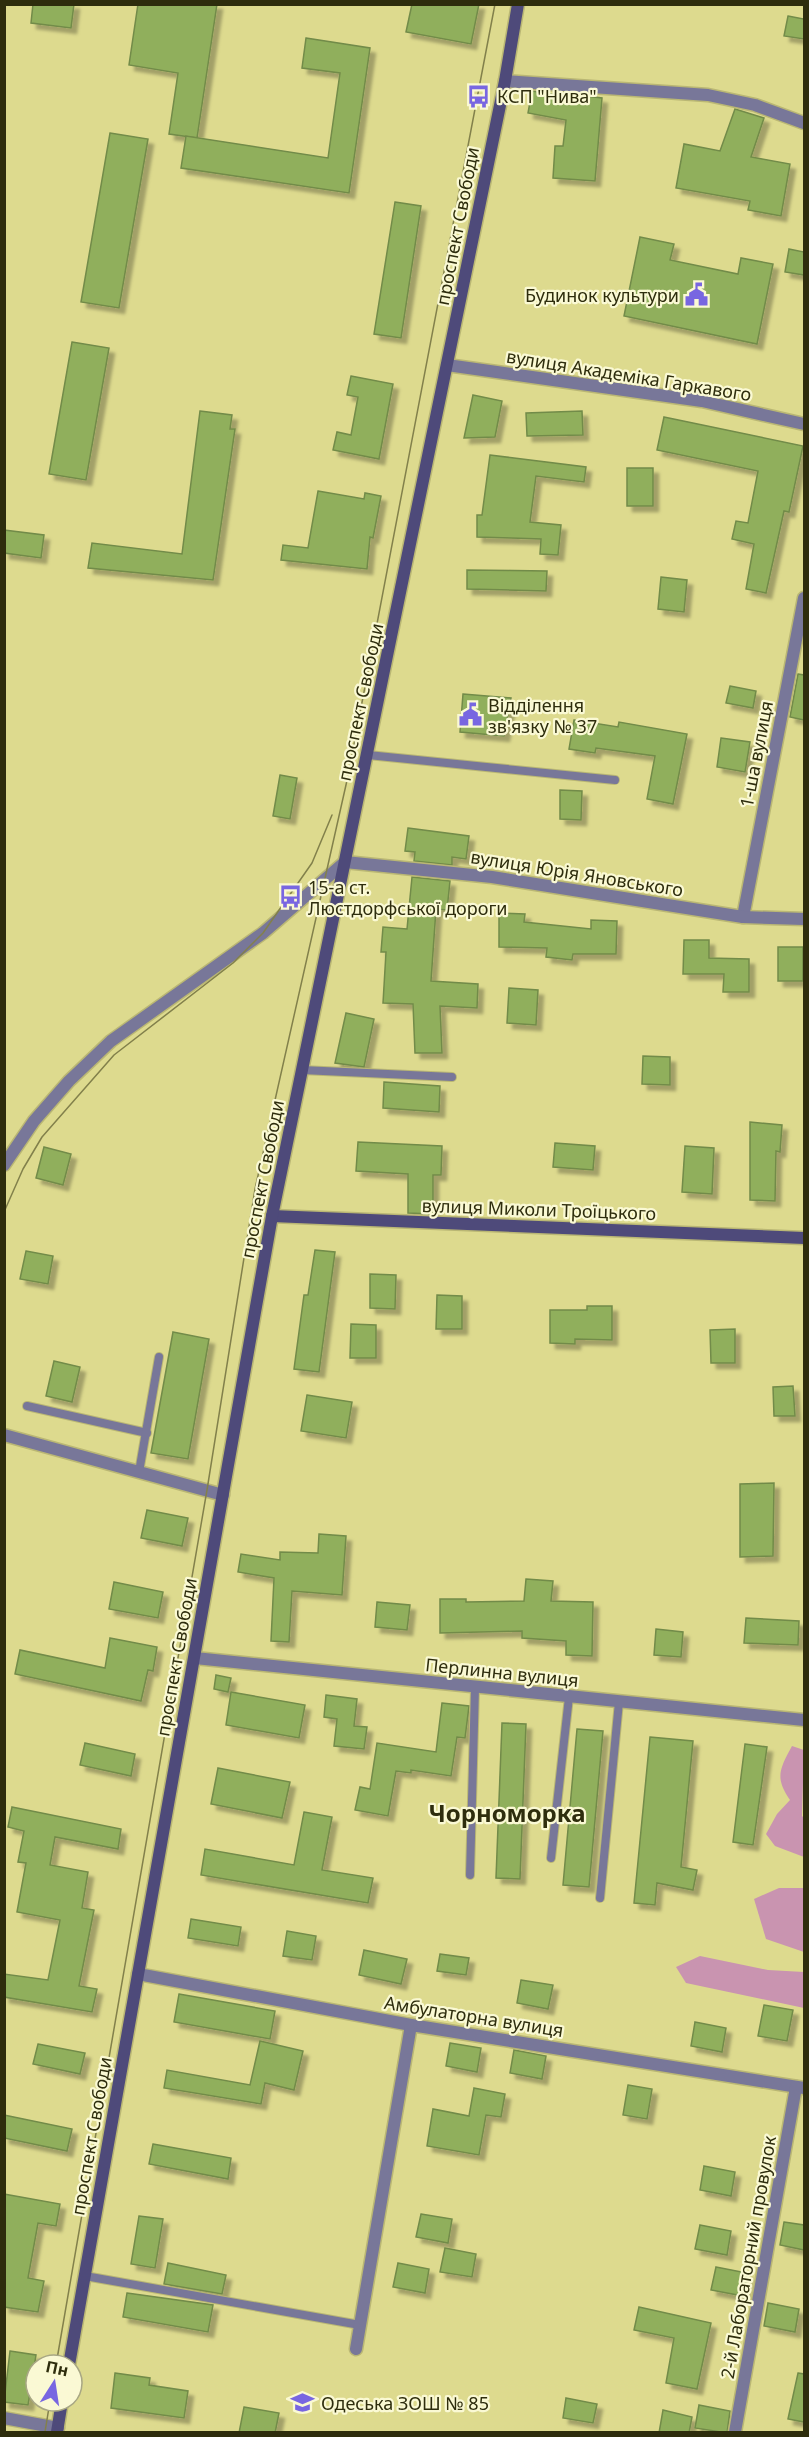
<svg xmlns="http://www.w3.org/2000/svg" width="809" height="2437" font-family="'Noto Sans',sans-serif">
<defs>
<filter id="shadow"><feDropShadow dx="5.5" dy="5.5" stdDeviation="1.5" flood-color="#0004"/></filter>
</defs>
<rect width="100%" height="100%" fill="#ddda8e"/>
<!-- green -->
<g fill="#c994b0">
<path d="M792,1746l12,4 -2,66 2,2v39l-29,-11 -9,-12 11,-20 13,-14c-15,-22 -11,-30 2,-54z"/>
<path d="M779,1888h25v64l-38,-13 -12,-40z"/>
<path d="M700,1956l68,14 36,2v36l-118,-25 -10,-16z"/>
</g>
<!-- building -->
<g fill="#90af5c" stroke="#728b49" stroke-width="1.5" filter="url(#shadow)">
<path d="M33,4h41l-3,24 -40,-5z"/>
<path d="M138,4h79l-20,134 -28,-4 9,-61 -49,-8z"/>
<path d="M412,4h67l-8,40 -65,-12z"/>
<path d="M788,16l16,3v20l-20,-3z"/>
<path d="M306,38l64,10 -21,145 -168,-25 5,-32 142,22 12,-85 -38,-5z"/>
<path d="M532,91l37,6v-3l33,4 -7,83 -42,-3 2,-32h8l3,-26 -38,-7z"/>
<path d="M735,109l29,9 -13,39 39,7 -9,52 -33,-6 2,-9 -74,-13 8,-44 36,7z"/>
<path d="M110,133l38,6 -29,169 -38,-6z"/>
<path d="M395,202l26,4 -20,132 -27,-4z"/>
<path d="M640,237l34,7 -4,16 68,14 3,-16 32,6 -16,80 -133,-28z"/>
<path d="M789,249l15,3v23l-19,-3z"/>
<path d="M72,342l37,6 -23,132 -37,-6z"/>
<path d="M351,376l42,8 -14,75 -46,-9 4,-18 14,3 7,-38 -11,-2z"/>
<path d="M473,395l29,6 -7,36 -31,1z"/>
<path d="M200,411l32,4 -2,14h5l-22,151 -125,-12 4,-25 90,11z"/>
<path d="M582,411l1,24 -56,1 -1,-23z"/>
<path d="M664,417l139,29 -14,66 -5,-1 -18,82 -20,-4 8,-45 -22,-5 4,-18 12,2 10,-52 -101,-21z"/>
<path d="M490,455l96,12 -2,15 -48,-6 -6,46 31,3 -3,30 -18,-1 1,-15 -64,-2v-22h5z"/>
<rect x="627" y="468" width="26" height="38"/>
<path d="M318,491l46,8 1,-6 16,3 -8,42 -3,-1 -3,32 -86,-9 2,-15 25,3z"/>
<path d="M4,530l40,5 -3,23 -37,-5z"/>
<path d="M467,570l80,1 -1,20 -79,-2z"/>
<path d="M661,577l26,3 -3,32 -26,-3z"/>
<path d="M798,674l6,1v45l-14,-3z"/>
<path d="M730,686l26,5 -3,17 -27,-5z"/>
<path d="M463,694l48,4 -7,38 -44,-4z"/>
<path d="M574,720l44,7 1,-5 68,12 -14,70 -26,-5 8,-43 -59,-8 -1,5 -26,-4z"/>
<path d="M721,738l29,4 -5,30 -28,-5z"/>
<path d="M280,775l17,3 -7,41 -17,-3z"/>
<path d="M560,790l22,1 -1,29 -21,-1z"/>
<path d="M408,828l61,8 -3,23 -14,-2v8l-38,-4 1,-9 -10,-1z"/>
<path d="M412,877l38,4 -3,29 -11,-1 -5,72 47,3 -1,24 -37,-2 2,47h-27l-2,-49 -30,-1 3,-51h-5l2,-25 24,2z"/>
<path d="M499,913l26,1 -1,8 67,7v-9l26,1 -1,33h-43l-1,6 -26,-3 1,-9 -48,-1z"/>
<path d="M684,940h25v18l40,1v33h-26l1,-18h-41z"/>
<rect x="778" y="947" width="25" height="34"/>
<path d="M509,988l29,2 -2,35 -29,-2z"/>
<path d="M346,1013l28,6 -10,48 -29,-4z"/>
<path d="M643,1056l27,1v28l-28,-1z"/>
<path d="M384,1082l56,4 -1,26 -56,-4z"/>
<path d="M750,1122l32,3 -2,27 -4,-1 -1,50 -25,-1z"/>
<path d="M358,1142l84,4 -1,29h-8v39l-25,-1v-39l-52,-3z"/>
<path d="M555,1143l40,3 -2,24 -40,-3z"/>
<path d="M685,1146l29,2 -2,46 -30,-2z"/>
<path d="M44,1147l27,7 -8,31 -27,-7z"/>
<path d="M315,1250l20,2 -16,120 -25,-3 10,-74h4z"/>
<path d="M26,1251l27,5 -5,28 -28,-5z"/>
<path d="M370,1274l26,1 -1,34 -25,-1z"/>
<path d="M437,1295l25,1v33h-26z"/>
<path d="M587,1306h25v34l-37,-1v5l-25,-1v-33h37z"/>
<path d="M351,1324l25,1v33h-26z"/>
<path d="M735,1329v34h-24l-1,-33z"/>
<path d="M173,1332l36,7 -21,120 -37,-6z"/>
<path d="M54,1361l26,6 -8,35 -26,-6z"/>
<path d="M793,1386l2,30h-21l-1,-29z"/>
<path d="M307,1395l45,7 -6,36 -45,-7z"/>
<path d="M774,1483l-1,73 -33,1v-73z"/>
<path d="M147,1510l41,8 -6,28 -41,-8z"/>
<path d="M319,1534l27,2 -4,59 -50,-4 -3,51 -18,-1 3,-63 -36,-6 3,-18 39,6v-8l38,1z"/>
<path d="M526,1579l27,2 -2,20 42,1 -1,54 -26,-1v-14l-44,-3v-7l-82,2v-34h26v3l58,-1z"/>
<path d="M114,1582l49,10 -5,26 -49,-9z"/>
<path d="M377,1602l33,3 -3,25 -32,-3z"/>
<path d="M746,1618l53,3 -1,24 -54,-2z"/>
<path d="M656,1629l27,3 -2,25 -27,-2z"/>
<path d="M110,1638l47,9 -4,24 -5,-1 -7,31 -126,-27 5,-24 85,18z"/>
<path d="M216,1675l15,3 -3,14 -14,-3z"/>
<path d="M231,1692l74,13 -6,33 -73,-13z"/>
<path d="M326,1695l31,4 -3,27 13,1 -3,22 -30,-3 3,-27 -13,-2z"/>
<path d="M442,1703l27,3 -4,32 -8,-1 -6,39 -40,-6v3l-15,-2 -8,45 -33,-6 5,-23 10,2 7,-46 59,9z"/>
<path d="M502,1723l24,1 -6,155 -24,-1z"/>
<path d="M577,1729l26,2 -14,156 -26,-2z"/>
<path d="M650,1737l43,4 -12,126 16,3 -4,20 -36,-7 -2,22 -21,-2z"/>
<path d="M85,1743l50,11 -4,22 -51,-11z"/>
<path d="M745,1744l22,3 -14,98 -20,-3z"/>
<path d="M218,1768l72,14 -8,36 -71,-14z"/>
<path d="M12,1807l109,22 -3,20 -63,-12 -5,28 38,7 -6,36 12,2 -15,76 18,3 -5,23 -88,-15v-23l44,6 12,-60 -43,-8 9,-49 -8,-1 6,-31 -16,-4z"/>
<path d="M304,1812l28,5 -10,53 51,8 -5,25 -167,-28 4,-26 89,16z"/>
<path d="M191,1919l50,8 -3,19 -50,-8z"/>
<path d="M287,1931l29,5 -4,24 -29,-4z"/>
<path d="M364,1950l43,9 -6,25 -42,-9z"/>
<path d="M440,1954l29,4 -3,17 -29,-4z"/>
<path d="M521,1980l32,5 -5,24 -31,-6z"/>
<path d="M179,1994l96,17 -5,28 -96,-17z"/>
<path d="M764,2005l29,5 -6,31 -29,-5z"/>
<path d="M695,2022l31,6 -4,24 -31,-6z"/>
<path d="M260,2041l43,10 -9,39 -29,-7 -4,21 -97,-16 3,-18 83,15z"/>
<path d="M450,2043l31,5 -4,24 -31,-6z"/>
<path d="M38,2044l47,9 -5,21 -47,-10z"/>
<path d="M514,2050l32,6 -4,23 -32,-6z"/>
<path d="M628,2085l24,4 -5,30 -24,-4z"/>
<path d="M474,2088l31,6 -4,23 -15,-2 -7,40 -52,-9 6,-37 36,7z"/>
<path d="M4,2115l68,14 -5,22 -63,-13z"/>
<path d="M153,2144l78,14 -3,21 -79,-15z"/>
<path d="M704,2166l31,6 -4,24 -31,-6z"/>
<path d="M4,2194l56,10 -4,22 -18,-3 -10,55 16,3 -6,31 -34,-5z"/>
<path d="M421,2214l31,5 -4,24 -32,-6z"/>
<path d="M139,2216l24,3 -8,49 -24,-4z"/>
<path d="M784,2222l20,3v25l-24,-5z"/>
<path d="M700,2225l31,6 -4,24 -32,-6z"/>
<path d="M445,2248l31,6 -4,23 -32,-5z"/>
<path d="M168,2263l58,12 -4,19 -58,-10z"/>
<path d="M398,2263l31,6 -4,24 -32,-6z"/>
<path d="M716,2267l31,6 -4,23 -32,-6z"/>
<path d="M127,2293l86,12 -5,27 -85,-15z"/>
<path d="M768,2303l31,6 -4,23 -31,-6z"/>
<path d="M639,2307l72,16 -14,66 -31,-6 8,-45 -40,-8z"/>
<path d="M10,2351l26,4 -8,50 -24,-3z"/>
<path d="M115,2373l35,5 -1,7 39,6 -4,27 -73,-10z"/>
<path d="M798,2373l6,1v48l-16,-3z"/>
<path d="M566,2398l31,6 -4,19 -30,-5z"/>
<path d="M699,2405l31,6 -3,22 -32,-5z"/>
<path d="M244,2407l35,6 -4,20h-36z"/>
<path d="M663,2410l29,7 -3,16h-30z"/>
</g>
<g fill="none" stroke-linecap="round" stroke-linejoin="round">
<defs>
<g id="lane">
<path d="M368,755l247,25"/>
<path d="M302,1070l150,7"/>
<path d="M27,1406l120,27"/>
<path d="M139,1472l20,-115"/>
<path d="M551,1858l18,-161"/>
<path d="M470,1875l5,-187"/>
<path d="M600,1898l19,-196"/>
<path d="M85,2276l275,49"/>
</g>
<g id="street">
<path d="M505,81l203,14 47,10 49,18"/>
<path d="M447,365l255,36 102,23"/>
<path d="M743,917l61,-319"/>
<path d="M4,1165l30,-44 35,-40 42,-40 152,-108 82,-71 147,15 251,40 61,2"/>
<path d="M4,1435l219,60"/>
<path d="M195,1658l609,62"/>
<path d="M138,1974l273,51 393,63"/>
<path d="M356,2349l55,-324"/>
<path d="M4,2418l54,10"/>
<path d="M735,2432l61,-345"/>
</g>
<g id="secondary">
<path d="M272,1216l532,22"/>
<path d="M69,2365l203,-1149 233,-1135 13,-77"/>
<path d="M57,2432l5,-31"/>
</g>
</defs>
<!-- lane casing -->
<use href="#lane" stroke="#bab774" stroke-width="10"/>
<!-- street casing -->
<use href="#street" stroke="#bab774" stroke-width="15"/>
<!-- secondary casing -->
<use href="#secondary" stroke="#bab774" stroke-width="15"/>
<!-- lane -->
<use href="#lane" stroke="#787799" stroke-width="8"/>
<!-- street -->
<use href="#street" stroke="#787799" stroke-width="12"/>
<!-- secondary -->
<use href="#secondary" stroke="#4e4a7a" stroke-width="12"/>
<!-- tram -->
<g stroke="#82804b" stroke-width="1.5">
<path d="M4,1212l19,-43 19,-32 72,-82 119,-92 30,-30 49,-70 20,-48"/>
<path d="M56,2365l151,-875 48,-301 93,-413 147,-772"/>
<path d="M45,2432l5,-31"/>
</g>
</g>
<!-- icons -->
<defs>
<symbol id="bus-bare" viewBox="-9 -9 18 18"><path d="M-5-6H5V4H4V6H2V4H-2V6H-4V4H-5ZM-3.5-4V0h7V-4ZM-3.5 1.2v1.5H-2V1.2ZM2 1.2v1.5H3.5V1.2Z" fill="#7866e1" stroke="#faf9d4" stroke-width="2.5" paint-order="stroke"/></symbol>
<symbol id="civic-bare" viewBox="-9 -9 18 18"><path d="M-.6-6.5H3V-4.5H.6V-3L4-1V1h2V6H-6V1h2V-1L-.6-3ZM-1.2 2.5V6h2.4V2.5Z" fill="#7866e1" stroke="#faf9d4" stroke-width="2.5" paint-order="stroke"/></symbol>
<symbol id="school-bare" viewBox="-9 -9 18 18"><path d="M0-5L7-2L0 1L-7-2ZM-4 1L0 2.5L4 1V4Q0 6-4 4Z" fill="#7866e1" stroke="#faf9d4" stroke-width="2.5" paint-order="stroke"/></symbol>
</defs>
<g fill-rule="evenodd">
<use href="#bus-bare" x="462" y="80" width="33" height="33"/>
<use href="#civic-bare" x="680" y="278" width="33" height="33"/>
<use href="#civic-bare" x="454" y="698" width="33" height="33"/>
<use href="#bus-bare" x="274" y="880" width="33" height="33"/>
<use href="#school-bare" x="286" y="2386" width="33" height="33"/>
</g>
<g text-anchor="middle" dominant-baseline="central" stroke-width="4.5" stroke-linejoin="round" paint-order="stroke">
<!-- poi labels -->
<g font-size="18" fill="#2e2d0d" stroke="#faf9d4" text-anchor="start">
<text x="497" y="96">КСП "Нива"</text>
<text x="679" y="295" text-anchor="end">Будинок культури</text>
<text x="488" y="705">Відділення<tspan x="488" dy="21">зв'язку № 37</tspan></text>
<text x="308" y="887">15-а ст.<tspan x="308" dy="21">Люстдорфської дороги</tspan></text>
<text x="321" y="2403">Одеська ЗОШ № 85</text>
</g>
<!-- street labels -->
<g font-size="18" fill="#2e2d0d" stroke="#faf9d4">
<text transform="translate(457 226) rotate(-79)">проспект Свободи</text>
<text transform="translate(629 375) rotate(9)">вулиця Академіка Гаркавого</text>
<text transform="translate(360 702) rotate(-78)">проспект Свободи</text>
<text transform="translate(756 754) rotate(-79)">1-ша вулиця</text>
<text transform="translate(577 873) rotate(9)">вулиця Юрія Яновського</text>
<text transform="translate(262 1179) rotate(-79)">проспект Свободи</text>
<text transform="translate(539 1209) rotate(2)">вулиця Миколи Троїцького</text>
<text transform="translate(176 1657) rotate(-80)">проспект Свободи</text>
<text transform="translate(502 1672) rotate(6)">Перлинна вулиця</text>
<text transform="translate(474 2016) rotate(9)">Амбулаторна вулиця</text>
<text transform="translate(91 2136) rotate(-80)">проспект Свободи</text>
<text transform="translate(748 2257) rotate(-80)">2-й Лабораторний провулок</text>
</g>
<!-- district labels -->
<g font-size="24" font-weight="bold" fill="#2e2d0d" stroke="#faf9d4">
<text x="507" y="1812">Чорноморка</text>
</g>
</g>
<!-- border -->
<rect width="809" height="2437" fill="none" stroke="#2e2d0d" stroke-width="12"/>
<!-- north arrow -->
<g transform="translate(54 2383) rotate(12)"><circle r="28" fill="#faf9d4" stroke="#a8a784" stroke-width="1.5"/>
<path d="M0-4.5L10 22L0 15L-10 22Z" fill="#7866e1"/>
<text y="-9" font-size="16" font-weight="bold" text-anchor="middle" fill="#2e2d0d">Пн</text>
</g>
</svg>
